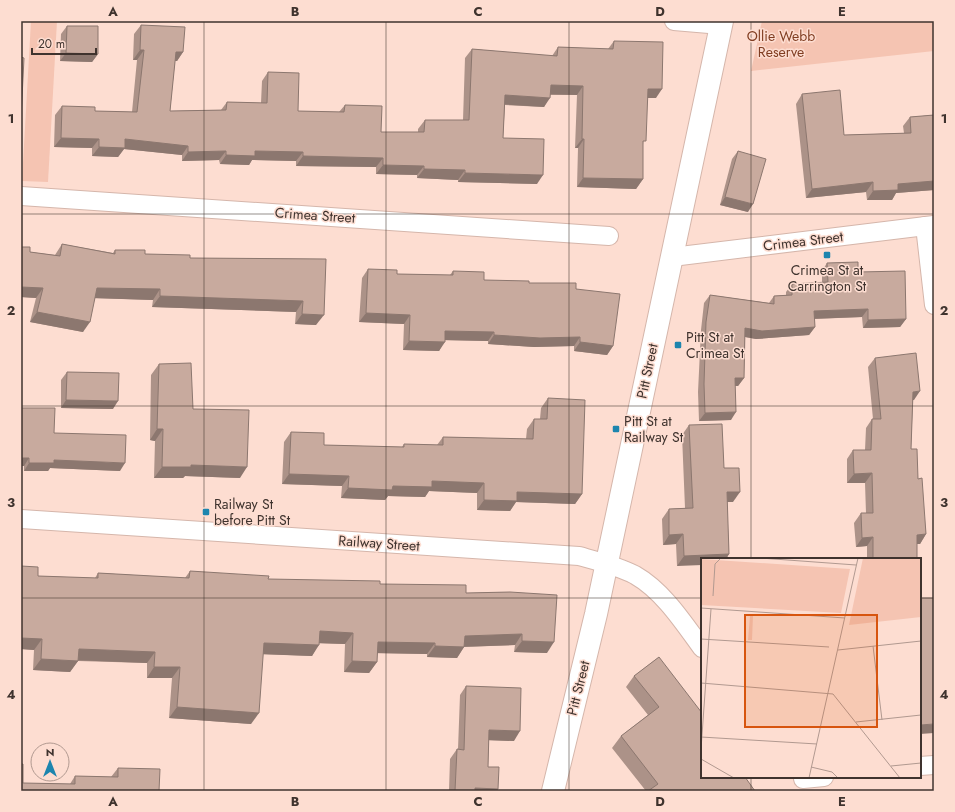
<svg xmlns="http://www.w3.org/2000/svg" width="955" height="812" font-family="Jost,sans-serif">
<rect width="100%" height="100%" fill="#fdddd1"/>
<!-- green -->
<g fill="#f5c4b2">
<path d="M31,21h26l-9,161 -26,-1z"/>
<path d="M762,21h172v30l-183,20z"/>
</g>
<g fill="none" stroke-linecap="round" stroke-linejoin="round">
<defs>
<g id="minor">
<path d="M674,21l47,4"/>
<path d="M21,196l588,40"/>
<path d="M925,226l9,79"/>
<path d="M672,257l262,-32"/>
<path d="M21,519l558,37c18,5 39,10 56,19 28,16 48,47 67,73"/>
<path d="M920,766l14,-1"/>
<path d="M803,779l21,-2"/>
</g>
<path id="secondary" d="M553,791l43,-177 126,-593"/>
</defs>
<!-- minor casing -->
<use href="#minor" stroke="#d5b6ab" stroke-width="20"/>
<!-- secondary casing -->
<use href="#secondary" stroke="#d5b6ab" stroke-width="24"/>
<!-- minor -->
<use href="#minor" stroke="#fff" stroke-width="18"/>
<!-- secondary -->
<use href="#secondary" stroke="#fff" stroke-width="22"/>
</g>
<!-- wall -->
<g fill="#ac9288">
<path d="M141,25l42,27 -6,9h-2l-5,50 51,-1 6,-8 34,1 1,-22 6,-9 30,39 41,1 6,-7 36,27h37v-3l7,-9h38l2,-62 7,-9 80,7 6,-9 50,2 6,-8 42,57h-9l-4,47v34l-7,10 -59,-2 1,-39h-3l2,-53h-27l-6,12 -39,-2 -2,33 34,46 -79,-2v-2l-41,-2v-3l-41,-1v-7l-80,-1v-5l-44,-1 -3,5 -29,-1 -1,-4 -37,1v-6l-58,-6 -6,8 -26,-1v-8l-38,-1 1,-32 7,-9 33,5 37,1 5,-52h-4l1,-26z"/>
<path d="M67,26l31,28 -6,8 -32,-1 1,-27z"/>
<path d="M802,94l42,41 60,-2 -1,-7 7,-9 24,-2v75l-38,3 -4,7h-25l-1,-8 -60,6 -10,-94z"/>
<path d="M738,151l10,61 -28,-7 12,-46z"/>
<path d="M62,244l51,9 2,-3 30,4 45,4 136,1 -10,66 -21,-1 1,-12 -144,-5 1,-7 -58,-2 -12,34 -53,-10 6,-24 -15,-1v-50l9,5 25,3z"/>
<path d="M827,263l31,9 48,47 -6,8 -37,1 -1,-11 -48,2 1,8 -6,8 -53,4 -11,-2 -1,41 -6,8h-3l-4,34 -32,1 -1,-29 3,-62 3,-27 6,-8 59,8 5,-7 12,-1v-3l6,-8 30,-2v-11z"/>
<path d="M368,269l29,5 53,1 3,-4 31,9 45,3 47,6 37,57 -6,9 -33,-4v-5l-40,1 -46,-3v-3l-43,-1 -6,11 -36,-1 1,-26 -45,-2 3,-44z"/>
<path d="M875,358l39,42h-1l-2,49 7,30 8,55 -6,10h-3v15h-50v-13l-11,1 -2,-24 7,-10h5l-1,-30h-18v-24l6,-9h12l1,-22 6,-9h1l-5,-52z"/>
<path d="M159,364l34,45 47,69 -55,-2 -2,2h-29l1,-37 -5,-1 1,-65z"/>
<path d="M67,372l46,37 -52,-1v-28z"/>
<path d="M548,398l34,96 -7,10 -59,-2 -6,9 -33,-1v-17l-48,-2 -4,6 -37,-1 -3,4 -44,-2 1,-12 -60,-2 2,-42 7,-10 33,13 78,2 2,-3 33,1 6,-8 83,2 1,-10 7,-10h6l1,-11z"/>
<path d="M21,408l33,25 66,38 -70,-3 -2,3h-24v-5h-3z"/>
<path d="M689,425l35,43 9,34h-6l2,52 -3,5h-24l-25,7 -1,-22 -13,1 -1,-26 7,-10 16,-1 -3,-73z"/>
<path d="M21,566l17,10 57,2 3,-5 87,5 5,-7 78,8 112,5 86,9 44,-1 37,61 -33,-1 1,-7 -51,2 -7,11 -30,-1v-3l-50,-1v9l-8,11 -25,-1 1,-28 -26,-1 -7,13 -49,-2 -12,70 -82,-6 3,-40h-25v-15l-69,-2 -8,11 -37,-2 1,-20 -13,-1z"/>
<path d="M659,657l43,120 53,14h-109l-34,-43 9,-12 27,-21 -22,-28 8,-11z"/>
<path d="M466,686l48,55 -25,-1 -1,27 10,22 -2,2h-47l1,-32 7,-10h1l2,-54z"/>
<path d="M118,768l41,23 -136,-8 47,1 5,-8 36,1z"/>
</g>
<!-- shaded-wall -->
<g fill="#8c776f">
<path d="M140,50h4l-7,10h-4z"/>
<path d="M176,52h7l-6,9h-7z"/>
<path d="M66,53l32,1 -6,8 -32,-1z"/>
<path d="M551,85l32,1 -6,9 -33,-1z"/>
<path d="M648,89h14l-6,9h-15z"/>
<path d="M505,95l45,3 -6,9 -46,-3z"/>
<path d="M61,138l38,1 -7,9 -38,-1z"/>
<path d="M125,139l63,7 -6,9 -58,-6 -6,8 -26,-1 7,-9z"/>
<path d="M582,139h2l-6,9h-3z"/>
<path d="M226,151l-7,9 -37,1 6,-9z"/>
<path d="M255,151l48,1 -7,9 -44,-1 -3,5 -29,-1 6,-9z"/>
<path d="M303,156l80,2 -7,9 -80,-1z"/>
<path d="M383,165l41,1 -7,9 -41,-1z"/>
<path d="M424,169l41,1 -7,10 -41,-2z"/>
<path d="M465,173l78,2 -6,9 -79,-2z"/>
<path d="M583,178l60,1 -7,10 -59,-2z"/>
<path d="M934,181v9l-38,3 -4,7h-25l6,-9 25,-7z"/>
<path d="M873,182l-7,10 -60,6 6,-9z"/>
<path d="M725,197l28,7 -5,8 -28,-7z"/>
<path d="M21,287l22,1 -7,10 -15,-1z"/>
<path d="M97,288l63,1 -7,11 -63,-2z"/>
<path d="M160,296l143,5 -7,11 -144,-5z"/>
<path d="M868,309l-6,8 -54,2 6,-8z"/>
<path d="M37,312l53,10 -7,10 -53,-10z"/>
<path d="M366,313l44,2 -6,9 -45,-2z"/>
<path d="M302,314l22,1 -8,10 -21,-1z"/>
<path d="M906,319l-6,8 -37,1 5,-8z"/>
<path d="M815,327l-6,8 -53,4 -16,-3 5,-8z"/>
<path d="M445,331l49,1 -6,9 -49,-1z"/>
<path d="M494,335l86,2 -6,9 -40,1 -46,-3z"/>
<path d="M409,341l36,1 -6,9 -36,-1z"/>
<path d="M580,342l33,4 -6,9 -33,-4z"/>
<path d="M735,378h9l-6,8h-9z"/>
<path d="M920,391l-6,9 -7,1 6,-9z"/>
<path d="M66,400l52,1 -5,8 -52,-1z"/>
<path d="M736,412l-5,8 -32,1 6,-8z"/>
<path d="M157,429h6l-8,12 -5,-1z"/>
<path d="M21,458h8l-5,8h-3z"/>
<path d="M54,460l71,3 -5,8 -70,-3 -2,3h-24l5,-8z"/>
<path d="M191,465l56,2 -7,11 -55,-2 -2,2h-29l8,-11z"/>
<path d="M872,473l-7,10h-18l7,-9z"/>
<path d="M289,474l60,2 -7,10 -60,-2z"/>
<path d="M432,481l52,2 -7,10 -48,-2 -4,6 -37,-1 -3,4 -44,-2 7,-10z"/>
<path d="M517,492l65,2 -7,10 -59,-2 -6,9 -33,-1 7,-10z"/>
<path d="M727,492h13l-7,10h-13z"/>
<path d="M683,534l-7,10 -13,1 6,-10z"/>
<path d="M926,534l-6,10h-9l6,-9z"/>
<path d="M873,537l-6,9 -11,1 6,-9z"/>
<path d="M729,554l-3,5h-24v6l-25,1 7,-10z"/>
<path d="M320,631l33,2 -8,11 -33,-1z"/>
<path d="M522,634l-7,11 -58,2 8,-11z"/>
<path d="M21,638l21,1 -8,11 -13,-1z"/>
<path d="M522,641l32,1 -7,11 -33,-1z"/>
<path d="M378,642l57,1 -8,11 -57,-1z"/>
<path d="M264,643l55,2 -7,11 -56,-2z"/>
<path d="M435,646l29,1 -7,11 -30,-1z"/>
<path d="M79,649l76,3 -8,11 -76,-3z"/>
<path d="M41,659l37,2 -8,11 -37,-2z"/>
<path d="M352,661l25,1 -8,11 -25,-1z"/>
<path d="M154,667h26l-8,11h-25z"/>
<path d="M177,707l82,6 -8,11 -82,-6z"/>
<path d="M934,724v9l-14,1v-9z"/>
<path d="M489,730l31,1 -6,10 -32,-1z"/>
<path d="M475,788l23,1 -2,2h-23z"/>
</g>
<!-- building -->
<g fill="#c8aa9e" stroke="#8c776f">
<path d="M141,25l44,2 -2,25h-7l-6,59 56,-1 1,-8 40,1 1,-31 31,1 -1,38 46,1 1,-7 37,1 -1,26h43l1,-12h44l3,-71 85,7 1,-9 55,2 1,-8 49,1 -1,47h-14l-2,52h-3v38l-60,-1 1,-39h-2l1,-53 -32,-1 -1,13 -45,-3 -2,43 41,1 -1,36 -78,-2v-3l-41,-1v-3l-41,-1v-7l-80,-2v-4l-48,-1v5l-29,-1v-4l-38,1v-6l-63,-7v9l-26,-1v-8l-38,-1 1,-32 33,1v4l42,1 7,-62h-4z"/>
<path d="M67,26h31v28l-32,-1z"/>
<path d="M21,57l3,1 -3,60z"/>
<path d="M840,90l4,45 67,-2 -1,-16 24,-2v66l-36,3v6l-25,1v-9l-61,7 -10,-95z"/>
<path d="M738,151l28,8 -13,45 -28,-7z"/>
<path d="M62,244l53,10v-4h30v4l45,1v3l136,1 -2,56 -22,-1 1,-13 -143,-5v-7l-63,-1 -7,34 -53,-10 6,-24 -22,-1v-40h9v5l30,4z"/>
<path d="M858,262v10l47,-1 1,48 -38,1v-11l-54,2 1,16 -53,4 -17,-3 -1,50h-9l1,34 -31,1 -1,-29 2,-62 4,-27 64,9v-8l18,-1v-11l36,-2 -1,-19z"/>
<path d="M368,269l29,1v4l56,1v-4l31,1v8l45,1v2h47v6l44,5 -7,52 -33,-4v-5l-40,1 -46,-3v-3l-49,-1v11l-36,-1 1,-26 -44,-2z"/>
<path d="M916,353l4,38 -7,1 -2,57h6l1,30 4,-1 4,56 -9,1v24h-44v-22l-11,1 -1,-25h12l-1,-40 -18,1 -1,-24h18l1,-31h9l-6,-61z"/>
<path d="M191,363l2,46 56,1 -2,57 -56,-2v2h-29l1,-38h-6l2,-65z"/>
<path d="M67,372l52,1 -1,28 -52,-1z"/>
<path d="M548,398l37,2 -3,94 -65,-2v9l-33,-1v-17l-52,-2v6l-39,-1 -1,4 -44,-2 1,-12 -60,-2 2,-42 33,1v12l80,2v-3l39,1v-8l90,2 1,-20h13z"/>
<path d="M21,408h34l-1,25 72,2 -1,28 -71,-3v3h-25v-5h-8z"/>
<path d="M722,424l2,44h15l1,24h-13l2,62 -45,2 -1,-22 -14,1v-26l24,-1 -4,-83z"/>
<path d="M21,566l17,1v9l60,2v-5l91,5 1,-7 79,5 -1,3 112,2v3l86,1v8l44,-1 47,3 -3,47 -32,-1v-7l-57,2 -1,11 -29,-1v-3l-57,-1 -1,20 -25,-1 1,-28 -33,-2 -1,14 -55,-2 -5,70 -82,-6 3,-40h-26l1,-15 -76,-3 -1,12 -37,-2 1,-20 -21,-1z"/>
<path d="M920,598h14v126l-14,1z"/>
<path d="M659,657l43,56v64h43l10,14h-107l10,-7 -37,-48 38,-29 -25,-31z"/>
<path d="M466,686l55,2 -1,43 -31,-1 -1,37h11l-1,22 -23,-1v3h-20l2,-42 7,1z"/>
<path d="M21,764h2v19l52,1v-8l43,1v-9l42,1 -1,22h-138z"/>
</g>
<!-- grid -->
<path fill="none" stroke="#3f332e" stroke-width="1" stroke-opacity="0.55" d="M204,21v770M386,21v770M569,21v770M751,21v538M21,214h913M21,406h913M21,598h681M920,598h14M751,777v14"/>
<!-- markers -->
<g fill="#1d85ae" stroke="#fdddd1" stroke-width="1.5">
<rect x="823" y="251" width="8" height="8" rx="2"/>
<rect x="674" y="341" width="8" height="8" rx="2"/>
<rect x="612" y="425" width="8" height="8" rx="2"/>
<rect x="202" y="508" width="8" height="8" rx="2"/>
</g>
<g text-anchor="middle" dominant-baseline="central" stroke-width="3" stroke-linejoin="round" paint-order="stroke">
<!-- park labels -->
<g font-size="14" fill="#803d21" stroke="#fdddd1">
<text x="781" y="36">Ollie Webb<tspan x="781" dy="16">Reserve</tspan></text>
</g>
<!-- street labels -->
<g font-size="14" fill="#3f332e" stroke="#fdddd1">
<text transform="translate(315 215) rotate(4)">Crimea Street</text>
<text transform="translate(803 241) rotate(-7)">Crimea Street</text>
<text transform="translate(647 371) rotate(-78)">Pitt Street</text>
<text transform="translate(379 543) rotate(4)">Railway Street</text>
<text transform="translate(578 688) rotate(-76)">Pitt Street</text>
</g>
<!-- poi labels -->
<g font-size="14" fill="#3f332e" stroke="#fdddd1" text-anchor="start">
<text x="827" y="270" text-anchor="middle">Crimea St at<tspan x="827" dy="16">Carrington St</tspan></text>
<text x="686" y="337">Pitt St at<tspan x="686" dy="16">Crimea St</tspan></text>
<text x="624" y="421">Pitt St at<tspan x="624" dy="16">Railway St</tspan></text>
<text x="214" y="504">Railway St<tspan x="214" dy="16">before Pitt St</tspan></text>
</g>
</g>
<!-- overview -->
<g transform="translate(701 558)">
<rect width="220" height="220" fill="#fdddd1"/>
<path d="M162,0h58v59l-72,8zM0,1l149,10 -9,44 -140,-8zM49,58h3l-1,24h-4z" fill="#f5c4b2"/>
<path fill="none" stroke="#b19990" stroke-width="1" d="M59,0l96,7M12,38l2,-32 6,-6M0,50l144,10M0,81l128,8M172,88l9,74M137,92l83,-9M0,125l132,11 67,84M155,164l65,-7M0,179l116,7M0,191l10,-140M0,201l33,19M190,208l30,-3M110,209l21,5 6,6M108,220l49,-220"/>
<path fill="#d7550f" fill-opacity="0.15" stroke="#d7550f" stroke-width="2" d="M44,57h132v112h-132z"/>
<rect width="220" height="220" fill="none" stroke="#3f332e" stroke-width="2"/>
</g>
<!-- border -->
<rect width="955" height="812" fill="none" stroke="#fdddd1" stroke-width="44"/>
<!-- north arrow -->
<g transform="translate(50 762)"><circle r="19" fill="#fdddd1" stroke="#b19990"/>
<path d="M0-3L7 15L0 10L-7 15Z" fill="#1d85ae"/>
<text y="-6" font-size="11" font-weight="bold" text-anchor="middle" fill="#3f332e">N</text>
</g>
<!-- scale -->
<path d="M32 48v6h64v-6" fill="none" stroke="#3f332e" stroke-width="2"/>
<text x="38" y="48" font-size="12" fill="#3f332e" stroke="#fdddd1" stroke-width="3" paint-order="stroke">20 m</text>
<rect x="22" y="22" width="911" height="768" fill="none" stroke="#3f332e" stroke-width="1.5"/>
<g font-size="13" text-anchor="middle" font-weight="bold" fill="#3f332e">
<text x="113" y="16">A</text>
<text x="295" y="16">B</text>
<text x="478" y="16">C</text>
<text x="660" y="16">D</text>
<text x="842" y="16">E</text>
<text x="11" y="123">1</text>
<text x="944" y="123">1</text>
<text x="11" y="315">2</text>
<text x="944" y="315">2</text>
<text x="11" y="507">3</text>
<text x="944" y="507">3</text>
<text x="11" y="699">4</text>
<text x="944" y="699">4</text>
<text x="113" y="806">A</text>
<text x="295" y="806">B</text>
<text x="478" y="806">C</text>
<text x="660" y="806">D</text>
<text x="842" y="806">E</text>
</g>
</svg>
